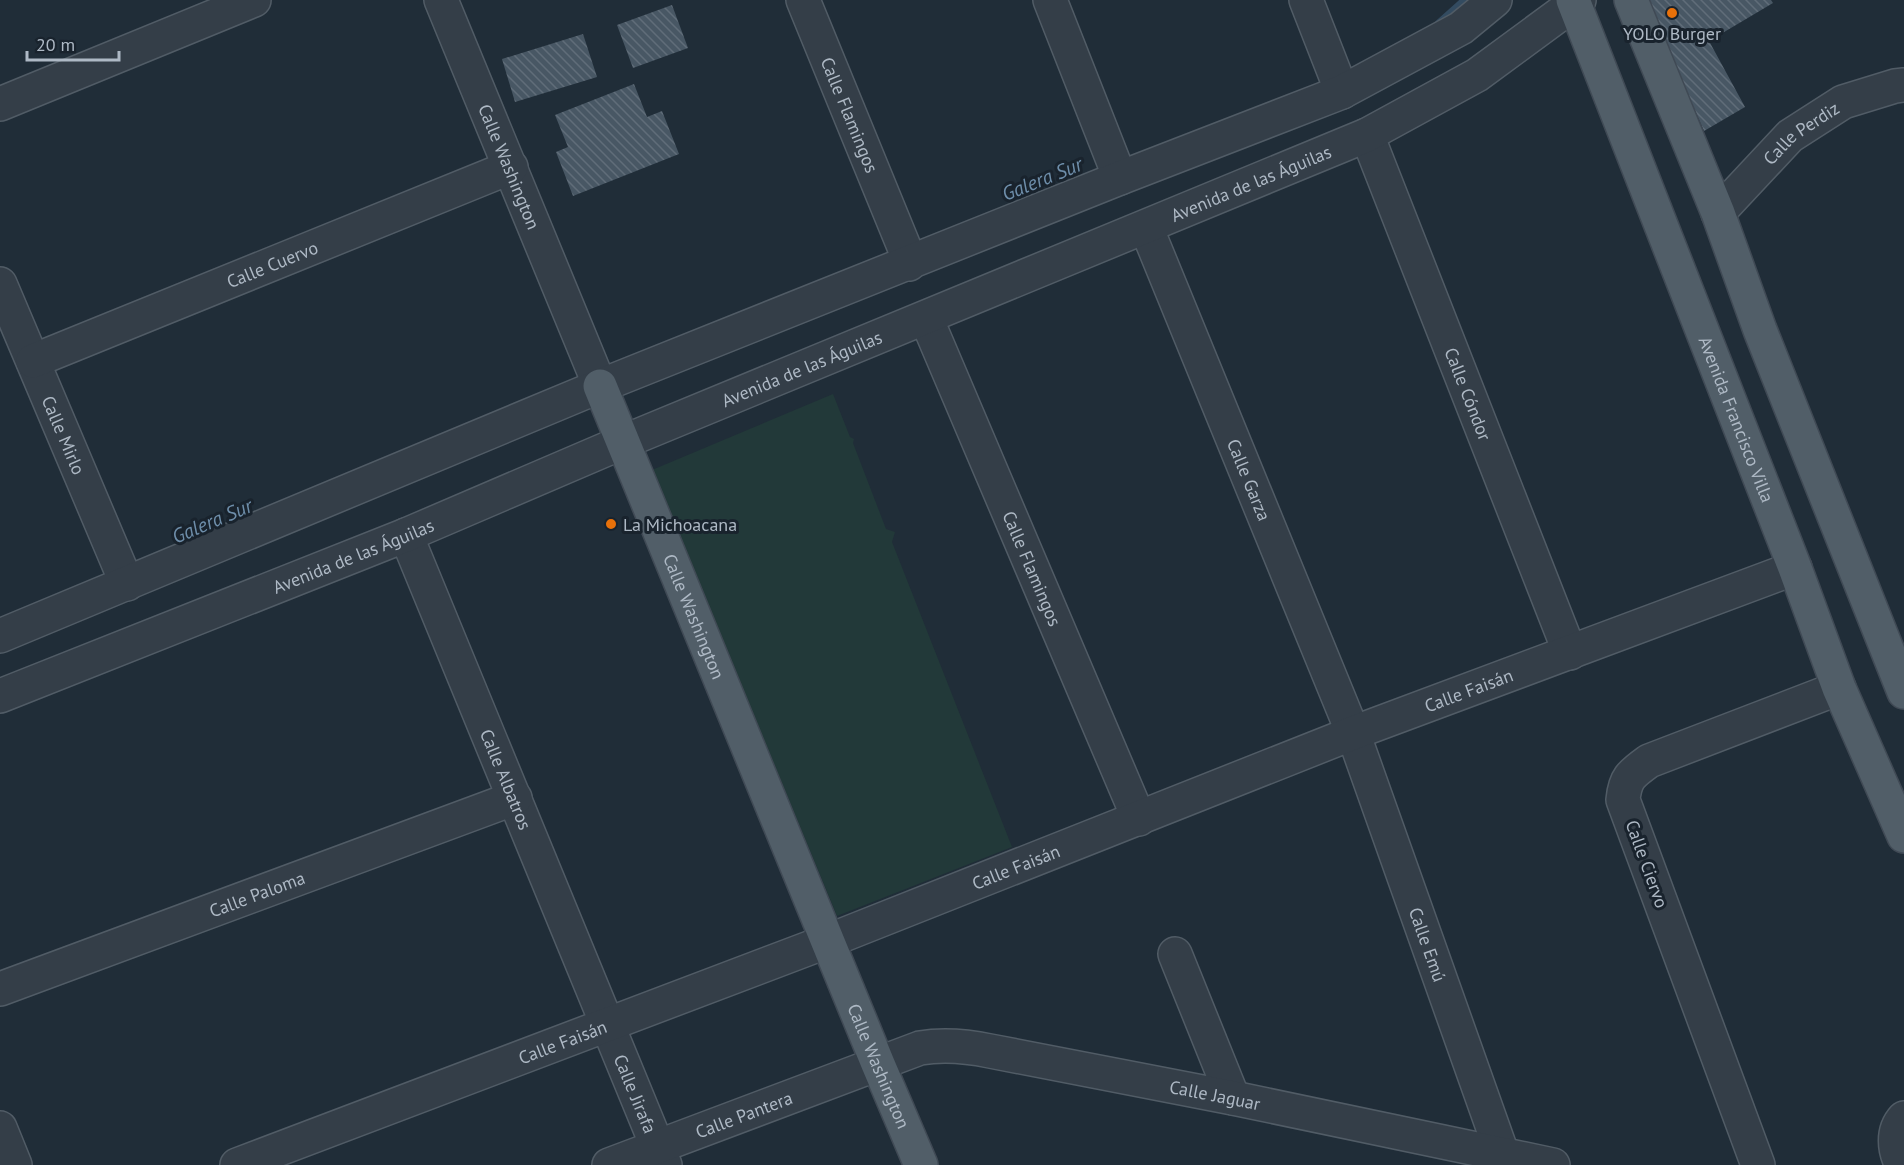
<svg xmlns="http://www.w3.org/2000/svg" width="1904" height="1165" font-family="'PT Sans',sans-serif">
<defs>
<pattern id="building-back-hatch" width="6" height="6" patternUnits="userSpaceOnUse" patternTransform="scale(1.5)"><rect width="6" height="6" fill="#485764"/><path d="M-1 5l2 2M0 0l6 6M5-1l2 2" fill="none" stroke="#606d79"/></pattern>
</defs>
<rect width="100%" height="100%" fill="#202d38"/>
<!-- green -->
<path fill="#223939" d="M833,394l17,43 4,2 -1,4 33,86 9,3 -3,10 120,305 -175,69 -185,-446z"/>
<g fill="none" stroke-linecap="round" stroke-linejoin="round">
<!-- stream -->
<path stroke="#334b60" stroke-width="9" d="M1439,24l27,-24"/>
</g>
<!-- building -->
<g fill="url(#building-back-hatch)">
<path d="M1646,0h125l2,3 -64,38 36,66 -41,24z"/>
<path d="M672,5l16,43 -55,20 -16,-43z"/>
<path d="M583,34l14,43 -82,25 -13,-43z"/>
<path d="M634,84l13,33 15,-6 17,43 -106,42 -17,-44 12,-5 -13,-32z"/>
</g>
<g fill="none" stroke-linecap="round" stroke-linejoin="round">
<defs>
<g id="minor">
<path id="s1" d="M441,0l159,386"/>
<path id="s2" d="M803,0l104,254 2,10"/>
<path d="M1050,0l70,178"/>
<path d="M1306,0l36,92"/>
<path d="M0,104l254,-104"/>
<path id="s3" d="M1367,135l203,518"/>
<path id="s4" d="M1718,213l72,-77 53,-34 52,-16 9,-1"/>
<path id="s5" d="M1146,227l207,506 150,423"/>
<path id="s6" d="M0,284l127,300"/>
<path id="s7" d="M926,318l213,501"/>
<path id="s8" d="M33,361l478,-194"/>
<path id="s9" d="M406,535l259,630"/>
<path d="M0,636l600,-250 520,-208 222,-86 119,-64 34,-28"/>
<path id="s10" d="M0,696l406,-161 217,-93 744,-307 110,-60 102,-75"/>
<path d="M1175,954l58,144"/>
<path id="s11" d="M0,989l515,-191"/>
<path d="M0,1128l15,37"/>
<path id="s12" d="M237,1165l591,-224 525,-208 442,-165"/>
<path id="s13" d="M609,1165l311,-117c24,-4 46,-2 70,3l243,47 320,67"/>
<path d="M1758,1165l-135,-365c2,-22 8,-26 26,-39l190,-73"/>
<path d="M1902,1165c-8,-15 -10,-34 2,-47"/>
</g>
<g id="major">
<path id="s14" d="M1573,0l222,568 44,120 65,148"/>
<path d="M1631,0l87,213 42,117 144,362"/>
<path id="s15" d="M600,386l278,678 43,101"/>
</g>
</defs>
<!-- minor casing -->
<use href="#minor" stroke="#515c66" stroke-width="36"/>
<!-- major casing -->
<use href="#major" stroke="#404a55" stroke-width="36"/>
<!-- minor -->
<use href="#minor" stroke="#343e48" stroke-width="33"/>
<!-- major -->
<use href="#major" stroke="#515e68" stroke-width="33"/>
</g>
<!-- markers -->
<g fill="#e8710a" stroke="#19232d" stroke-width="2">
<circle cx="1672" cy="13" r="6"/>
<circle cx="611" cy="524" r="6"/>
</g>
<g text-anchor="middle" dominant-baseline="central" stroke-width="6" stroke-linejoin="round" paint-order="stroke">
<!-- poi labels -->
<g font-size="18" fill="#aeb9c5" stroke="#19232d">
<text x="1672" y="33">YOLO Burger</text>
<text x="623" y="524" text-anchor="start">La Michoacana</text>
</g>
<!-- street labels -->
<g font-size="18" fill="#aeb9c5" stroke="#19232d">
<text stroke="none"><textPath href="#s2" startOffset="124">Calle Flamingos</textPath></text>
<text stroke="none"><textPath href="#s4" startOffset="116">Calle Perdiz</textPath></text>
<text stroke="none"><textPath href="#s1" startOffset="180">Calle Washington</textPath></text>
<text stroke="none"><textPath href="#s10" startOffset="1352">Avenida de las Águilas</textPath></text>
<text stroke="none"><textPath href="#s8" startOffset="258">Calle Cuervo</textPath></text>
<text stroke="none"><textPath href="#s10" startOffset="866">Avenida de las Águilas</textPath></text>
<text stroke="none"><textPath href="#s3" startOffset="278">Calle Cóndor</textPath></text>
<text stroke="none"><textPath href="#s14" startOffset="450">Avenida Francisco Villa</textPath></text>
<text stroke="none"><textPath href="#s6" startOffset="164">Calle Mirlo</textPath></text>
<text stroke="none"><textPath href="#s5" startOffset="273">Calle Garza</textPath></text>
<text stroke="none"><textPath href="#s10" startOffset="380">Avenida de las Águilas</textPath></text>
<text stroke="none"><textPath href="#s7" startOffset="272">Calle Flamingos</textPath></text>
<text stroke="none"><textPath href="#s15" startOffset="249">Calle Washington</textPath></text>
<text stroke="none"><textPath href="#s12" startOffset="1320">Calle Faisán</textPath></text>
<text stroke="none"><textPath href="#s9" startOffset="264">Calle Albatros</textPath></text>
<text transform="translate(1647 864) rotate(70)">Calle Ciervo</text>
<text stroke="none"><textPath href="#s12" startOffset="834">Calle Faisán</textPath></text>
<text stroke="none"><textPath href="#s11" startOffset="274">Calle Paloma</textPath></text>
<text stroke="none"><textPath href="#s5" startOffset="771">Calle Emú</textPath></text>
<text stroke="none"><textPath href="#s12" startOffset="348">Calle Faisán</textPath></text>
<text stroke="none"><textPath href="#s15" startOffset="735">Calle Washington</textPath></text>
<text stroke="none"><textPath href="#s9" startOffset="604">Calle Jirafa</textPath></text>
<text stroke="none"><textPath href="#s13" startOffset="632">Calle Jaguar</textPath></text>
<text stroke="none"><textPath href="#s13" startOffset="144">Calle Pantera</textPath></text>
</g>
<!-- water labels -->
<g font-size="20" font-style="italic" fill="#6e8eaa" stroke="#19232d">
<text transform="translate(1042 179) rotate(-22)">Galera Sur</text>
<text transform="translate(212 521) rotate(-23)">Galera Sur</text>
</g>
</g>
<!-- scale -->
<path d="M27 51v9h92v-9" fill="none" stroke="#aeb9c5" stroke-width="3"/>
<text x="36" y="51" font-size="18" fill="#aeb9c5" stroke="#19232d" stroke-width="4.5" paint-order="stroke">20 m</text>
</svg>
